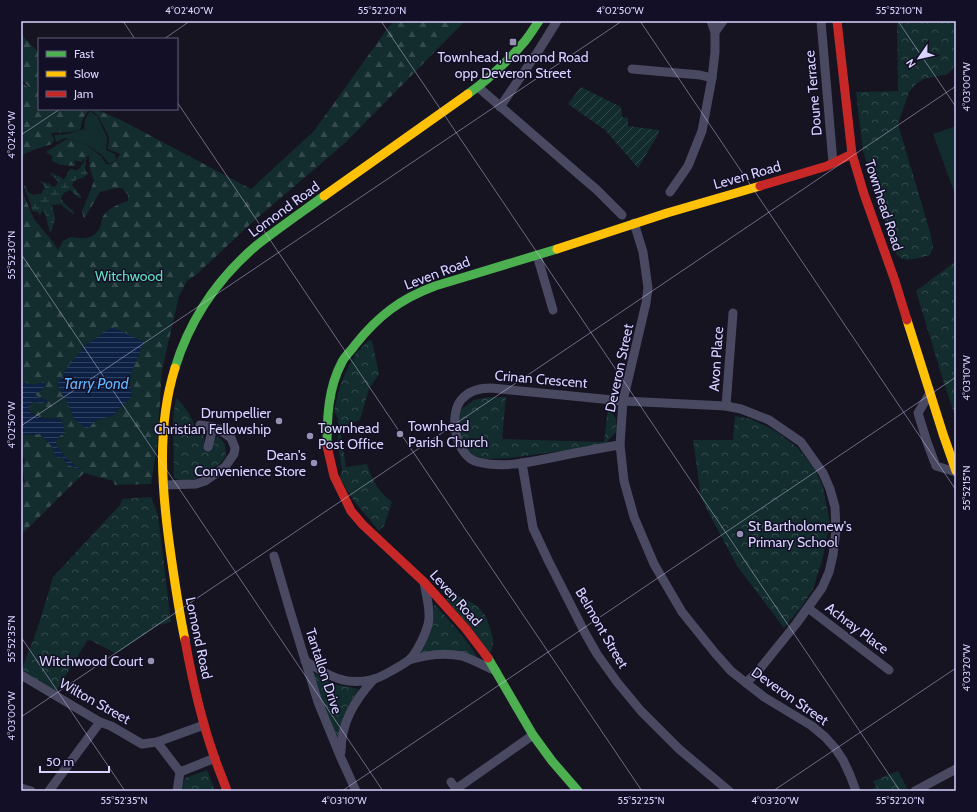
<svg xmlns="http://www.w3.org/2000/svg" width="977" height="812" font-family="Cabin,sans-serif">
<defs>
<pattern id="forest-firs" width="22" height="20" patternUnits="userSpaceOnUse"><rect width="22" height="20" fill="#132c2d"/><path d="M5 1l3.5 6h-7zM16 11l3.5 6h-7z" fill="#354a4c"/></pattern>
<pattern id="wetland-marsh" width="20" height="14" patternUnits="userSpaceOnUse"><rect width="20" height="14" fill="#132c2d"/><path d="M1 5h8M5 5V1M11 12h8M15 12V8" fill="none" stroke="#354a4c"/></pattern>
<pattern id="park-crowns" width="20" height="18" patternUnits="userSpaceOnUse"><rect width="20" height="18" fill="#132c2d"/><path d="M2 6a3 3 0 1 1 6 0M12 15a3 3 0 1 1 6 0" fill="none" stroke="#354a4c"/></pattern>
<pattern id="garden-furrows" width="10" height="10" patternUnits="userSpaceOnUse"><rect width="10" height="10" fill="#132c2d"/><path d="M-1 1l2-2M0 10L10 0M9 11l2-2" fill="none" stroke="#354a4c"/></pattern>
<pattern id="water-rules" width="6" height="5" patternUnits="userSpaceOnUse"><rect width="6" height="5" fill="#0d2144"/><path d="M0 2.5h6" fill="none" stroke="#304060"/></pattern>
</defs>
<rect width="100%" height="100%" fill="#161421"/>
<!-- grass -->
<g fill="#132c2d">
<path d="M90,111l8,6 4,10 5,10 -1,13 9,4 1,5 -2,3 -6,1 -6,-8 -18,-12 -19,-5 -9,4 -2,-7 13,-1 17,-5 1,-10z"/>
<path d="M956,126v71l-23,-63z"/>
</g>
<!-- forest -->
<g fill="url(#forest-firs)" fill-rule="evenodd">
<path d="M393,21h72l-120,122 -89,76 -59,55 -10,7 -8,15 -17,74 -5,76 -6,38 -36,1 -2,-4 -29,-8 -63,62v-53h4l-3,-14 3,-9 -4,-2v-22l20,-1 11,13 2,7 8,3 6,8h7l-7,-5 -12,-14v-5l2,-4v-19c-13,1 -21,1 -30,-9l1,-3 4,-4 8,1 5,-3 -6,-2 -6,-4 8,-4 1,-8 -9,3 -13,-3v-193l13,30 19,23 5,8 5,-9 7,-4c12,2 24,3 30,-10 2,-4 1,-9 4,-12 6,-8 15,-11 24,-14v-6l-6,-7h-6l-16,4 -16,27 -2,-8 7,-17 5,-13 -4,-12 -1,-14 -8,7 -7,-2 2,6 -15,-1 -9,-4v-5l-6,-4 21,-13 17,4 17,13 6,9 8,-3 5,-8 -12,-5 1,-12 -11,-21 -8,-7h5l26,11 130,69 63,-58zM129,378l3,18 -20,20 -15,4 -23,-1 -5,-13 -11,-22z"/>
<path d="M21,34l18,19v56h49l1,1 -6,8 -3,12 -9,2 -20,1 3,7 -2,4 -16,5 -12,5 -3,5v-76l9,5 -8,-8 -1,-3z"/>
</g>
<!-- wetland -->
<path fill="url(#wetland-marsh)" d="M88,156l-2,4 -1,10 3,4c-6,6 -13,3 -16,11l10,13h-3l-9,-8 -6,3 -3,5 2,4 12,11 -2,1 -13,-10c-3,1 -5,0 -8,1l3,13 -3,12 -2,3 -5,-20 -3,-2 -1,3 -2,1 -1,-3 -6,-1 -1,-6 -7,-18 1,-2 3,7 5,3 8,-1 4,-7 -6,-7 8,4 2,-1 4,4 3,-1 2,-4c-2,-4 -5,-5 -8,-8l2,-1 10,5 1,2 4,-5 2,-5 3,-1 3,1h3z"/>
<!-- park -->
<g fill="url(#park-crowns)">
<path d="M897,21h59v40l-3,7 -5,6 -24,5 -8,5 -7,8 -11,32 32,108 3,15 -3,8c-9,2 -26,9 -33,0 -1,-2 -2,-4 -3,-6l-31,-98 -7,-59 42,-1z"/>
<path d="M956,261v158l-13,-39 -27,-89z"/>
<path d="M369,340l3,1 7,33 -10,15 -9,31 -9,3v4l-11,2 6,38 21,-3c5,17 11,27 25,38l-8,24 -5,5 -25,-30 -14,-23 2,-8 -4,-25v-26l-4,-8 2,-10 4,-15 9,-21 8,-13z"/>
<path d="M489,397h17l-4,42 102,3 4,-34 8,11 1,12 -13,14 -94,13 -23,1 -12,-3 -5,-4 -5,-5 -4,-8 -3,-13 2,-16 14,-10z"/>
<path d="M176,398c6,4 16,19 18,26 0,2 0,5 0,7l10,4v12l14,-11 7,8 1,12 -5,7 -26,16 -13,2 -8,-3 -1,-61z"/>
<path d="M735,416l16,3 23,11 23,17 18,22 8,18 7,36 -8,38 -9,28 -11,17 -18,22 -47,-62 -36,-68 -8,-58h40z"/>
<path d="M151,497l7,18 13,107 -12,3 -39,26 -5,2 -25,-13 -3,1 -31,50 -35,-20 16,-41 16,-53 67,-72 2,-6z"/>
<path d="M456,596c12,3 24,10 30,21 2,4 3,9 4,12 4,9 4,16 0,25l-44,-55z"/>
<path d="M434,604c16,17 33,35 45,56l-58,-7 10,-22 3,-13z"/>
<path d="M311,673l5,1 17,10 26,5 -6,9 -7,12 -7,28 -5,-1z"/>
<path d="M207,770l8,21h-35l5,-13z"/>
<path d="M898,771l10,19 -2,1h-38l8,-4 -3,-6z"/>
</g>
<!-- garden -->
<path fill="url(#garden-furrows)" d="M581,87l40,20 1,10 6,1v8l31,4 -1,5 -20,33 -33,-38 -37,-26z"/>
<!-- water -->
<g fill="url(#water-rules)">
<path d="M112,327l32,15 -15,36 3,18 -20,20 -15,4 -10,9 -13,-10 -5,-13 -12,-22 13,-20 16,-19z"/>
<path d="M21,382l13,3 9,-3 3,2 -4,6 -8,4 6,4 6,2 2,1 -7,2 -8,-1 -4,4 -1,4c5,5 12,9 20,9 4,0 8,-1 13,0l3,9 1,5c-7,4 -9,4 -9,13l12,14 13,10 -13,-5 -6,-8 -4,1 -4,-4 -2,-7 -11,-13 -20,1z"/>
</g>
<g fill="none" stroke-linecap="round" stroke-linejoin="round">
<!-- street -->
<g stroke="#4a4962" stroke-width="9">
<path d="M821,21l12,142"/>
<path d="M715,32l8,-11"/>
<path d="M632,69l68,6 12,3"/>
<path d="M478,87l105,91 14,12 25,25"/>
<path d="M500,107l37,-54 20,-32"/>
<path d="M670,192l18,-26 14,-35 10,-53 3,-26v-20l-4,-11"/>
<path d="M634,223l9,29 5,36 -2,15 -23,98 -3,44 4,36 10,36 20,47 28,48 33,41 16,18 33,26 48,29 13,11 10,11 8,12 7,15 6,16"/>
<path d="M537,255l16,55"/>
<path d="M930,393l-12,20 9,29 9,24 20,6"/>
<path d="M726,406l7,-93"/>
<path d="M620,445c-20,3 -40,7 -60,11 -26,5 -55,13 -82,6 -22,-5 -30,-46 -17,-62 8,-10 19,-12 30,-12l132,13 103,5 15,3 28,11 32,22 22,31 7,16 5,18 1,23 -3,25 -4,17 -7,16 -26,36 -38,47 -12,12"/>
<path d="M208,447l5,-20"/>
<path d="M522,463l11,65 15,32 37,73 12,21 20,28 24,29 38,38 50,42"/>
<path d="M164,485l32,-1 9,-3 20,-14 9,-13 1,-6 -4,-10 -11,-8 -7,-3 -13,-2"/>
<path d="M274,556l16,55 28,91 23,56 15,33"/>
<path d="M808,608l81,62"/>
<path d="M409,660c19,-5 34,-8 53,-4 10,3 24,11 34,15"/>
<path d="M305,661c12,7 24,16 38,19 8,2 23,2 31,-1 6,-1 30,-15 35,-19 8,-7 19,-30 20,-41 1,-12 -3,-25 -5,-37"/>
<path d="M21,675l79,47 11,4 31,18 15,-2 47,-17"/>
<path d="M157,742l23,30 -3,19"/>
<path d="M341,752c0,-29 13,-51 33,-73"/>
<path d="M180,772l35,-14"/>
<path d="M451,782l5,7 77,-54"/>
<path d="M21,788l10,3"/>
<path d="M49,791l51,-69"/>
<path d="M915,791l41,-22"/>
</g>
<!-- fast -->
<g stroke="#4caf50" stroke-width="9">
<path d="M468,94c21,-15 40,-33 57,-53 5,-6 9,-13 14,-20"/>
<path d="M175,368c15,-49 43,-90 82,-123 22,-17 45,-33 67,-49"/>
<path d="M327,446c0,-28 1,-58 15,-84 3,-6 9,-11 13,-17 23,-29 45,-46 80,-59l122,-37"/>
<path d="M488,658l45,77 19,26 26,30"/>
</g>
<!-- slow -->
<g stroke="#ffc107" stroke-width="9">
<path d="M324,196l144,-102"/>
<path d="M557,249l110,-36 93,-27"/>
<path d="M907,320l36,114 13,37"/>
<path d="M175,368c-19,61 -13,125 -4,188 4,28 8,56 14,84"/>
</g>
<!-- jam -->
<g stroke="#c62828" stroke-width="9">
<path d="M837,21l15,133 12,40 31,87 12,39"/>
<path d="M760,186l67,-20 25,-12"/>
<path d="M327,446l7,30 17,35 12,14 61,57 42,47 22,29"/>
<path d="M185,640c7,39 16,79 29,116 4,12 9,23 13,35"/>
</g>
</g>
<!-- ticks -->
<path fill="none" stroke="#d9d4ff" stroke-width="1" stroke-opacity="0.45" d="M123,21l12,18M381,21l519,770M640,21l316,469M898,21l58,86M164,39l26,-18M177,102l465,689M21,135l39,-26M21,254l362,537M21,426l601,-405M21,637l104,154M21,717l935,-631M342,791l614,-414M773,791l183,-123"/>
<!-- markers -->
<g fill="#9591b1" stroke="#130f26" stroke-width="1.5">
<rect x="509" y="38" width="8" height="8" rx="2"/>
<circle cx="279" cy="421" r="4"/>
<circle cx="400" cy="434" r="4"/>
<circle cx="310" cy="436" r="4"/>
<circle cx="314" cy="463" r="4"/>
<circle cx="740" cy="534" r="4"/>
<circle cx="151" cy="661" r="4"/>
</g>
<g text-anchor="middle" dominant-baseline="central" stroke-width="3" stroke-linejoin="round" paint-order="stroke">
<!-- poi labels -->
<g font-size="14" fill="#d9d4ff" stroke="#130f26" text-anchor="end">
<text x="513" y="57" text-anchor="middle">Townhead, Lomond Road<tspan x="513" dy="16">opp Deveron Street</tspan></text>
<text x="271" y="413">Drumpellier<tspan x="271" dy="16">Christian Fellowship</tspan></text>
<text x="408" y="426" text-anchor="start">Townhead<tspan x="408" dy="16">Parish Church</tspan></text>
<text x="318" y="428" text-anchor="start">Townhead<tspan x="318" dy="16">Post Office</tspan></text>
<text x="306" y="455">Dean's<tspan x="306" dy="16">Convenience Store</tspan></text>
<text x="748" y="526" text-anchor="start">St Bartholomew's<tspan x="748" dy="16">Primary School</tspan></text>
<text x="143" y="661">Witchwood Court</text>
</g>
<!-- street labels -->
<g font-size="14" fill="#d9d4ff" stroke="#130f26">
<text transform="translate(813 93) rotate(-95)">Doune Terrace</text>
<text transform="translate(747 175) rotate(-16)">Leven Road</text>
<text transform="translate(884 205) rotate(72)">Townhead Road</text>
<text transform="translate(284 209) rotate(-36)">Lomond Road</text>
<text transform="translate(437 273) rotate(-21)">Leven Road</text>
<text transform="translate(716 359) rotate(-86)">Avon Place</text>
<text transform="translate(619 368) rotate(-78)">Deveron Street</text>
<text transform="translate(541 379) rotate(5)">Crinan Crescent</text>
<text transform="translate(456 598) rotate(48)">Leven Road</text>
<text transform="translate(602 628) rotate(60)">Belmont Street</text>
<text transform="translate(857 628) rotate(37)">Achray Place</text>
<text transform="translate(199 638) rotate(78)">Lomond Road</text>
<text transform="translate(324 671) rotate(72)">Tantallon Drive</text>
<text transform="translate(790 696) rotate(35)">Deveron Street</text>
<text transform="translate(95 701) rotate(29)">Wilton Street</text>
</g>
<!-- park labels -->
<g font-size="14" fill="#5fe0c0" stroke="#130f26">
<text x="129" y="276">Witchwood</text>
</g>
<!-- water labels -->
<g font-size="15" font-style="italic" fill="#62b6ff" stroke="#130f26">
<text x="96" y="384">Tarry Pond</text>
</g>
</g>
<!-- border -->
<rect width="977" height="812" fill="none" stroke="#130f26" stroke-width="44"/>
<!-- legend -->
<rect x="38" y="38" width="140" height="72" fill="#130f26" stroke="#625e7d"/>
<rect x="46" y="51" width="20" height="6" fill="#4caf50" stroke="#625e7d"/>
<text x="74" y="58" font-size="12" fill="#d9d4ff">Fast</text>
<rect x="46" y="71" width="20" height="6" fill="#ffc107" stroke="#625e7d"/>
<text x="74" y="78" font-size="12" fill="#d9d4ff">Slow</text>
<rect x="46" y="91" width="20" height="6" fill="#c62828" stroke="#625e7d"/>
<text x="74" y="98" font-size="12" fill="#d9d4ff">Jam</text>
<!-- north arrow -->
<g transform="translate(919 58) rotate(236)" stroke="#130f26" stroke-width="3" paint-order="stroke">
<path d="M0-3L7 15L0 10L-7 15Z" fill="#d9d4ff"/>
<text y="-6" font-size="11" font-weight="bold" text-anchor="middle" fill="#d9d4ff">N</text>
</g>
<!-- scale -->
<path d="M40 766v6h69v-6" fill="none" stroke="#d9d4ff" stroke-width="2"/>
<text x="46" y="766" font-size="12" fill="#d9d4ff" stroke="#130f26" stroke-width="3" paint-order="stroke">50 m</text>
<rect x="22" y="22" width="933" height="768" fill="none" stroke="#d9d4ff" stroke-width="1.5"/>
<g font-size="10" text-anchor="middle" fill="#d9d4ff">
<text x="189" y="14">4°02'40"W</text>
<text x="382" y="14">55°52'20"N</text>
<text x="620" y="14">4°02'50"W</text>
<text x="899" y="14">55°52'10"N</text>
<text transform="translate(966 87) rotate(-90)" y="4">4°03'00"W</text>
<text transform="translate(11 135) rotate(-90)" y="4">4°02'40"W</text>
<text transform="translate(11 255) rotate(-90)" y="4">55°52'30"N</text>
<text transform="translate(966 378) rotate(-90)" y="4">4°03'10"W</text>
<text transform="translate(11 425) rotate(-90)" y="4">4°02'50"W</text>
<text transform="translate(966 488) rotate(-90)" y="4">55°52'15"N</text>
<text transform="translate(11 639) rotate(-90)" y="4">55°52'35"N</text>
<text transform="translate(966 668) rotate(-90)" y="4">4°03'20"W</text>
<text transform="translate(11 716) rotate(-90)" y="4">4°03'00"W</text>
<text x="124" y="804">55°52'35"N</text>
<text x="344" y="804">4°03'10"W</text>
<text x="641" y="804">55°52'25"N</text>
<text x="775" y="804">4°03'20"W</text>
<text x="900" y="804">55°52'20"N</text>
</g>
</svg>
